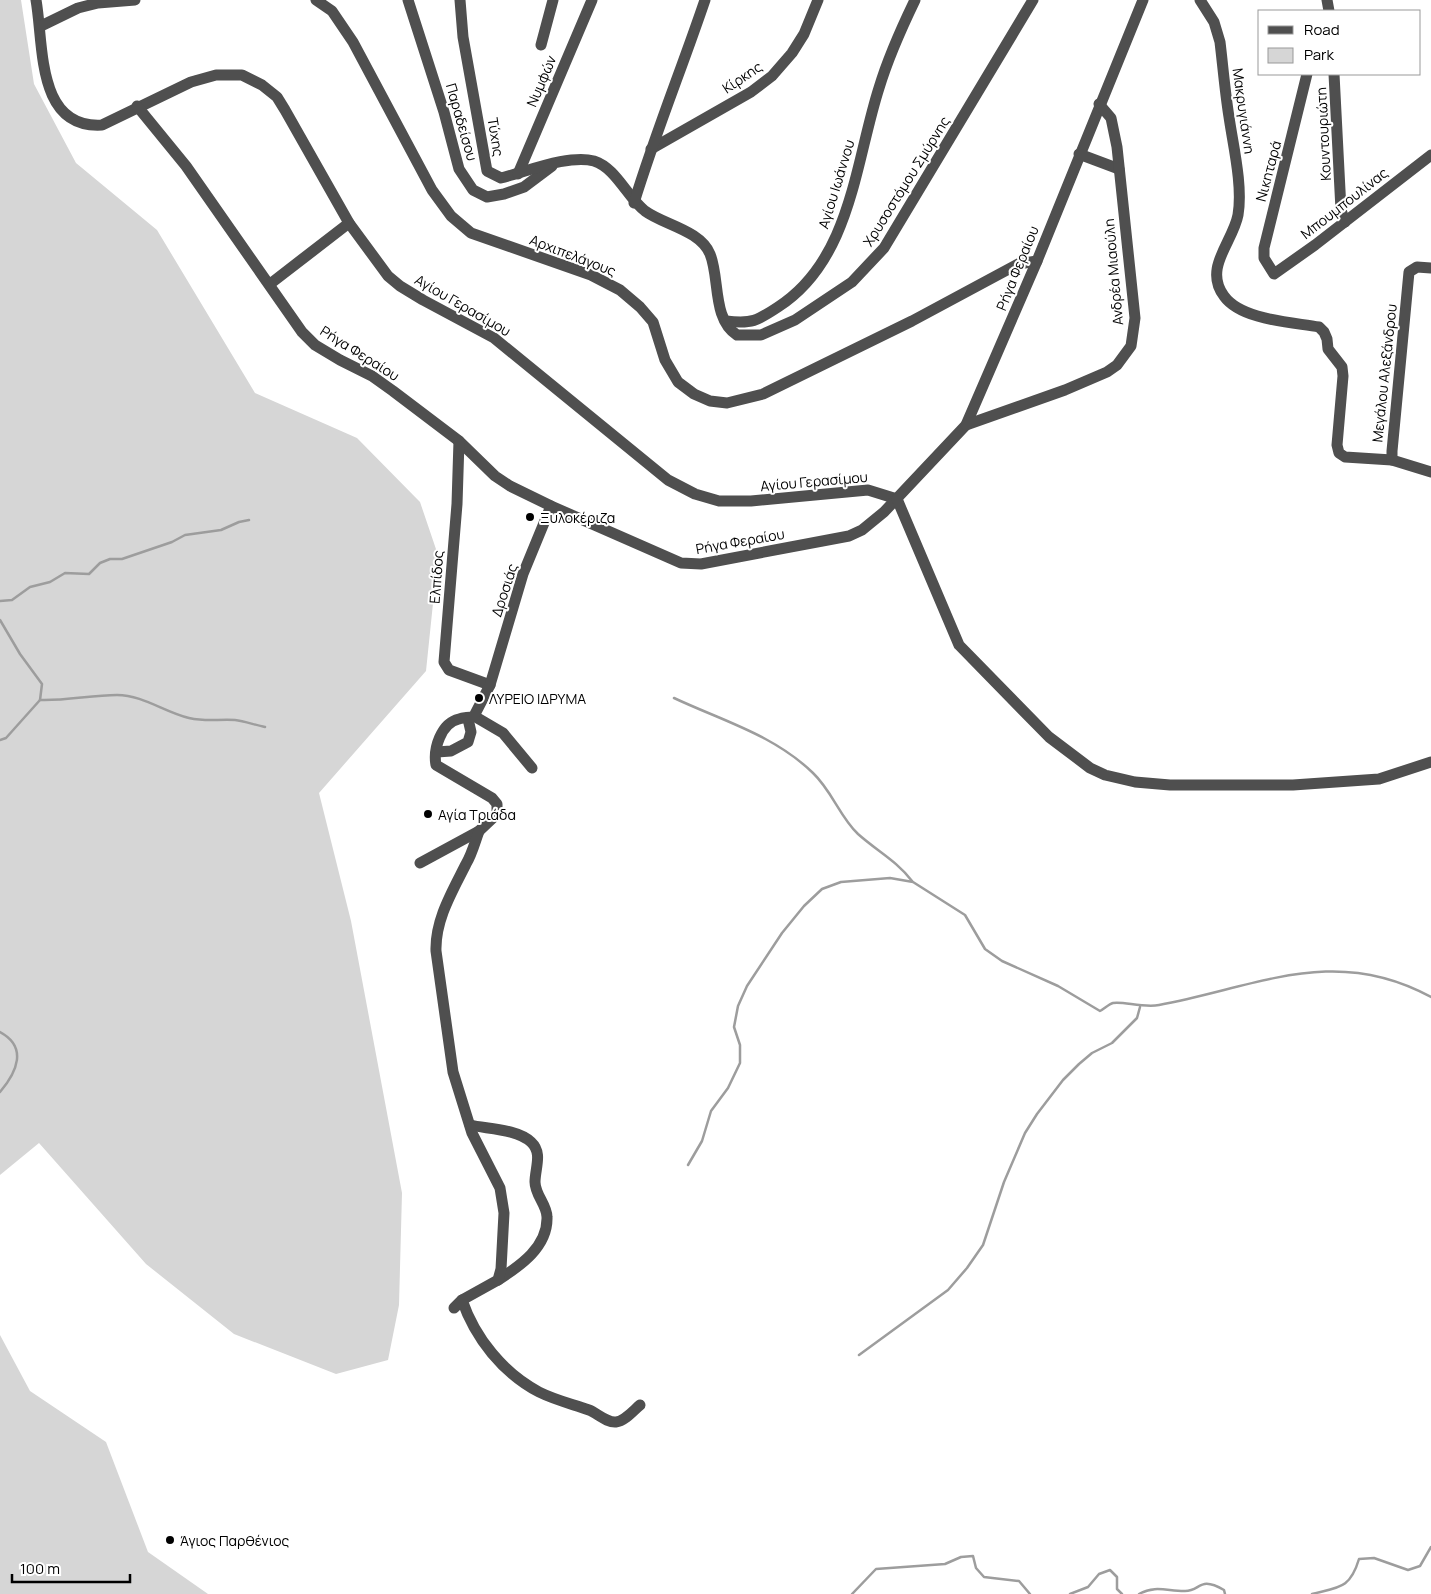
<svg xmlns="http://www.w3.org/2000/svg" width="1431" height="1594" font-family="Manrope,sans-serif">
<rect width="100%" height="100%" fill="#fff"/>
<!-- green -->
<g fill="#d6d6d6">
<path d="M0,0h21l13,84 42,79 81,67 98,163 102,45 63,64 18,53 -12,116 -107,122 32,128 51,272 -3,112 -11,55 -52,14 -102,-40 -88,-70 -107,-121 -39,32z"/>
<path d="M0,1335l30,56 76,51 42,110 60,42h-208z"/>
</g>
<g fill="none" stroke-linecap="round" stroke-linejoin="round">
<!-- stream -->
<g stroke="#9d9d9d" stroke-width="2.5">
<path d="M0,601l12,-1 18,-13 20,-5 15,-9 24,1 11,-11 10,-4h12l50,-17 13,-7 36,-5 18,-8 10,-2"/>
<path d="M0,620l20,34 22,30 -2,16 -34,38 -6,2"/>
<path d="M674,698c49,23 100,37 139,75 19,18 27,44 45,61 19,17 39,27 54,47"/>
<path d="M40,700c26,1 51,-5 77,-5 26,0 47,17 72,23 18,4 28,1 46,2 9,1 20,5 30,7"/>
<path d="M0,1032c28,15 17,40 0,60"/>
<path d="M688,1165l14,-24 9,-30 17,-23 12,-25v-18l-6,-18 4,-21 9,-20 35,-53 22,-27 18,-17 19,-7 49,-4 23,4 52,33 20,34 17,12 56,25 42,25c4,-2 9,-7 13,-8 10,-2 30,5 46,2 98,-18 175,-61 272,-8"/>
<path d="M859,1355l89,-65 19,-22 16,-23 21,-63 21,-49 12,-19 26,-34 16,-16 13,-11 20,-10 25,-25 3,-11"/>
<path d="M852,1594l24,-25 69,-5 16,-7 12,-1 3,12 8,9 35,4 11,13"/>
<path d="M1070,1594l18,-7 11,-13 11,-4 7,7v12l5,5"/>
<path d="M1139,1594c16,-9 28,-3 45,-3 17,1 14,-16 40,-1l1,4"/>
<path d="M1312,1594c27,-7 38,-5 47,-35l15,-1 34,12 12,-4 11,-19"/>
</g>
<!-- minor -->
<g stroke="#4f4f4f" stroke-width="11">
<path d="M36,0c8,45 0,129 66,125l89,-43 25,-7h26l20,10 15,12 8,13 64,113 39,53 12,10 23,14 71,38 174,142 27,14 24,7h32l117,-11 29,9"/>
<path d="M316,0l16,11 21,31 79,148 19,26 20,17 120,42 29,15 20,17 13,15 12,38 13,22 16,12 16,7 17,2 36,-9 149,-73 106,-57 19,-3"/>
<path d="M408,0l36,112 15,57 14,21 14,7 17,-3 20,-7 28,-21"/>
<path d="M460,0l3,37 24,134 14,7c25,-6 68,-24 93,-17 22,7 33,36 51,50 19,14 55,19 65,43 10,24 2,65 27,81h24l34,-15 57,-38 32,-34 149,-248"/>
<path d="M1200,0l14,22 6,20c3,25 5,50 9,75 4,28 14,69 9,98 -5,27 -35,53 -14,81 17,24 67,26 95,31l5,5 3,7 1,10 14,18 1,9 -6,69 2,8 6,4 47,3"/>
<path d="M1327,0l2,11"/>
<path d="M41,26l37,-18 20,-5 37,-3"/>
<path d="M541,45l12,-45"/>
<path d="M1307,74l-43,174v10l10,16 41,-29 116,-90"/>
<path d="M1334,74l7,136 4,12"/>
<path d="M137,106l49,60 116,166 13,13 25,15 32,16 21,15 66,50 36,35 15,10 41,20 130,57 20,1 148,-28 13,-6 22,-18 82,-87 71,-164 106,-261"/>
<path d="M651,149l100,-57 21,-16 20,-23 12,-19 14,-34"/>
<path d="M1079,154l40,15"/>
<path d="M518,174l74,-174"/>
<path d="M634,203c21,-69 48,-135 71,-203"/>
<path d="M1431,268l-14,-1 -8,5 -17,179v9l39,12"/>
<path d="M270,284l79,-61"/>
<path d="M726,321c26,3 31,0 52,-14 73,-47 77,-144 101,-219 9,-30 22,-59 36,-88"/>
<path d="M966,425l99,-35 42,-18 10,-7 14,-19 4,-28 -18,-171 -6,-29 -12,-14"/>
<path d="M459,441l-2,63 -13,158 5,8 41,15"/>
<path d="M897,499l62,146 90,92 41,31 15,7 30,7 35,3h123l86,-6 52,-17"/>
<path d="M474,716l29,17 29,35"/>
<path d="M437,752l14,-1 17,-9 3,-10 -3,-13"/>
<path d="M420,863l59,-32 18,-17v-10l-5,-6 -56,-33c-3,-16 5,-42 23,-46 5,-2 10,-1 15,-3l16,-31 33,-111 28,-68"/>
<path d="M470,1125c18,4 47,4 61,17 12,11 4,26 4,40 0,13 12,23 12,35 1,30 -27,49 -49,63"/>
<path d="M462,1300c13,38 41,73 77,92 16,8 33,12 50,18 8,3 18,13 27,12 9,-1 18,-12 24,-17"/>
<path d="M454,1308l8,-8 36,-20 3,-11 3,-56 -4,-25 -28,-55 -19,-61 -17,-121c-1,-31 16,-59 30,-87 6,-10 9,-22 13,-33"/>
</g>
</g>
<!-- markers -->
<g fill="#000" stroke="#fff" stroke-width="2">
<circle cx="530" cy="517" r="5"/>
<circle cx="479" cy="698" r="5"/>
<circle cx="428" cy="814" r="5"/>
<circle cx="170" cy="1540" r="5"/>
</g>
<g text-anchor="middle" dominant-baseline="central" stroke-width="4" stroke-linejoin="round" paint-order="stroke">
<!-- street labels -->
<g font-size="14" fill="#000" stroke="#fff">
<text transform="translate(742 77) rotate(-34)">Κίρκης</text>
<text transform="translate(541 81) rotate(-67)">Νυμφών</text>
<text transform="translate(1244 111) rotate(82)">Μακρυγιάννη</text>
<text transform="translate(462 122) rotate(74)">Παραδείσου</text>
<text transform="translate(1323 134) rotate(-93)">Κουντουριώτη</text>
<text transform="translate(496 137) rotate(81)">Τύχης</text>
<text transform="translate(1268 171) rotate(-75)">Νικηταρά</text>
<text transform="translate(906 181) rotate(-58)">Χρυσοστόμου Σμύρνης</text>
<text transform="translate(836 184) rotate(-73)">Αγίου Ιωάννου</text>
<text transform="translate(1344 203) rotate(-38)">Μπουμπουλίνας</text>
<text transform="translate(573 255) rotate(21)">Αρχιπελάγους</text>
<text transform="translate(1017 268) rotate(-68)">Ρήγα Φεραίου</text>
<text transform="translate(1113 272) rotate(-95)">Ανδρέα Μιαούλη</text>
<text transform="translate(463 305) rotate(30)">Αγίου Γερασίμου</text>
<text transform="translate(360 353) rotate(32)">Ρήγα Φεραίου</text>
<text transform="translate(1384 373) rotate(-84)">Μεγάλου Αλεξάνδρου</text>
<text transform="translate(814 481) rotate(-5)">Αγίου Γερασίμου</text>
<text transform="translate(740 541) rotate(-10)">Ρήγα Φεραίου</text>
<text transform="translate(436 577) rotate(-86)">Ελπίδος</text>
<text transform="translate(504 590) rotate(-72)">Δροσιάς</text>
</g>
<!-- poi labels -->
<g font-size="14" fill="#000" stroke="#fff" text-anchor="start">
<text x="540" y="517">Ξυλοκέριζα</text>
<text x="489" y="698">ΛΥΡΕΙΟ ΙΔΡΥΜΑ</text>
<text x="438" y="814">Αγία Τριάδα</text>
<text x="180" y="1540">Άγιος Παρθένιος</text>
</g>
</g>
<!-- legend -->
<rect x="1258" y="10" width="162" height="65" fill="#ffffff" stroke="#999999"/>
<rect x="1268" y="26" width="25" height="8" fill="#4f4f4f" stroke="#999999"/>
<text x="1304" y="35" font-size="15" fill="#000000">Road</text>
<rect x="1268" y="48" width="25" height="15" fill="#d6d6d6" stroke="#999999"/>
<text x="1304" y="60" font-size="15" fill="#000000">Park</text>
<!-- scale -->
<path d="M12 1574v8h118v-8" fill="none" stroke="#000000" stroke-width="2.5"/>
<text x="20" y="1574" font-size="15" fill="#000000" stroke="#ffffff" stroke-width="4" paint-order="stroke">100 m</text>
</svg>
